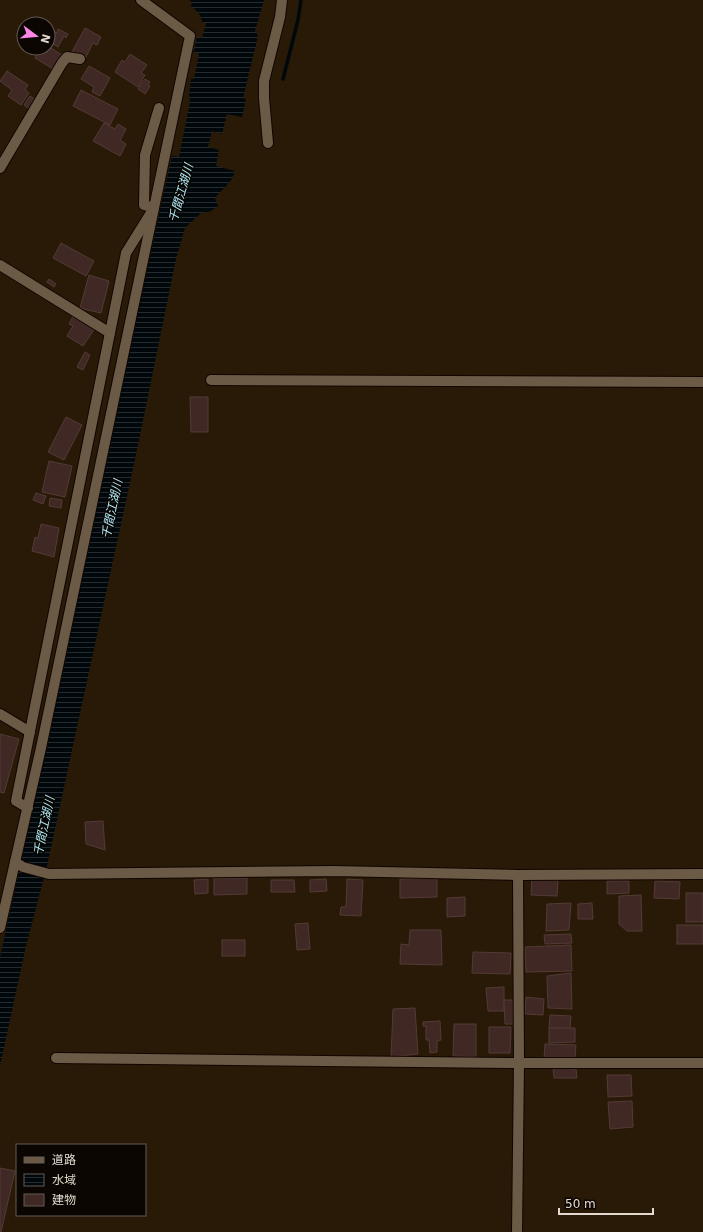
<svg xmlns="http://www.w3.org/2000/svg" width="703" height="1232" font-family="'DejaVu Sans','Noto Sans JP',sans-serif">
<defs>
<pattern id="water-rules" width="6" height="5" patternUnits="userSpaceOnUse"><rect width="6" height="5" fill="#00080c"/><path d="M0 2.5h6" fill="none" stroke="#252b2e"/></pattern>
</defs>
<rect width="100%" height="100%" fill="#291a08"/>
<!-- water -->
<path fill="url(#water-rules)" d="M189,0h75l-9,31 3,5 -15,62 3,1 -4,18 -15,-3 -5,20 -10,-3 -4,16 11,3 -3,16 19,5c-3,12 -12,17 -20,27l3,8 -7,5 -10,2 -16,15 -9,31 -39,191 -90,416 -21,80 -26,120v-109l49,-221 67,-326 56,-254 7,1 11,-55 -1,-7 2,-16h3l5,-25 -5,-2 3,-15 5,1 4,-15 -4,-1c-1,-8 -5,-11 -11,-16l1,-4z"/>
<g fill="none" stroke-linecap="round" stroke-linejoin="round">
<!-- stream -->
<path stroke="#00080c" stroke-width="3.5" d="M283,79l15,-59 3,-20"/>
</g>
<!-- building -->
<g fill="#402824" stroke="#543a36">
<path d="M85,28l16,9 -4,8 -4,-2 -8,16 -13,-7z"/>
<path d="M58,29l10,5 -2,4 -2,-2 -6,11 -10,-6 6,-10 3,2z"/>
<path d="M48,46l14,9 -9,14 -18,-11 6,-10h7z"/>
<path d="M130,54l17,11 -6,8 4,2 -7,12 -23,-15 7,-12 3,2z"/>
<path d="M89,66l21,12 -10,18 -8,-4 2,-5 -13,-8z"/>
<path d="M7,71l21,14 -3,5 4,3 -8,12 -13,-9 4,-6 -12,-9z"/>
<path d="M145,79l5,3 -2,3 2,1 -5,8 -7,-5z"/>
<path d="M81,90l37,19 -8,16 -37,-19z"/>
<path d="M30,96l6,4 -6,9 -6,-4z"/>
<path d="M104,123l11,6 3,-5 8,5 -6,11 6,4 -6,12 -27,-15z"/>
<path d="M61,243l33,18 -8,15 -33,-18z"/>
<path d="M89,275l20,6 -8,32 -21,-5z"/>
<path d="M49,279l7,5 -2,3 -7,-5z"/>
<path d="M74,315l21,13 -12,18 -16,-10 6,-10 -4,-2z"/>
<path d="M85,352l5,3 -7,15 -6,-3z"/>
<path d="M190,397h18v35h-17z"/>
<path d="M66,417l16,8 -18,35 -16,-8z"/>
<path d="M49,461l23,5 -7,31 -23,-5z"/>
<path d="M36,493l10,3 -3,8 -10,-4z"/>
<path d="M50,498l12,2 -1,8 -12,-2z"/>
<path d="M41,524l18,4 -5,29 -22,-6 3,-14 3,1z"/>
<path d="M0,734l19,5 -15,54 -4,-1z"/>
<path d="M103,821l2,29 -19,-6 -1,-22z"/>
<path d="M214,878h33v16l-33,1z"/>
<path d="M437,878v19l-37,1v-19z"/>
<path d="M532,878l26,2 -1,16 -26,-1z"/>
<path d="M208,879v14l-13,1 -1,-14z"/>
<path d="M326,879l1,12 -17,1v-12z"/>
<path d="M347,879l16,1 -2,36 -21,-1 1,-8h5z"/>
<path d="M271,880h23l1,12h-24z"/>
<path d="M607,881h22v12l-22,1z"/>
<path d="M655,881l25,1 -1,17 -25,-1z"/>
<rect x="686" y="893" width="17" height="29"/>
<path d="M641,895l1,36h-15l-8,-7v-28z"/>
<path d="M465,897v19l-18,1v-19z"/>
<path d="M571,903l-2,27 -23,1 1,-27z"/>
<path d="M592,903l1,16h-15v-15z"/>
<path d="M308,923l2,26 -13,1 -2,-26z"/>
<rect x="677" y="925" width="26" height="19"/>
<path d="M410,930h31l1,35 -42,-1 1,-20 8,1z"/>
<path d="M571,934l1,9 -27,1 -1,-9z"/>
<rect x="222" y="940" width="23" height="16"/>
<path d="M571,945l1,26 -46,1 -1,-25z"/>
<path d="M473,952l38,1 -1,21 -38,-1z"/>
<path d="M571,973l1,36 -24,-1 -1,-32z"/>
<path d="M504,987v24h-16l-2,-23z"/>
<path d="M526,997l18,2 -1,16 -18,-1z"/>
<path d="M504,1000h11l1,24h-11z"/>
<path d="M415,1008l3,46 -27,3 2,-48z"/>
<path d="M550,1015l21,1 -1,13 -21,-1z"/>
<path d="M440,1021l1,19 -4,1v11l-7,1 -1,-13h-3v-14h-3v-4z"/>
<path d="M454,1024h22v33l-23,-1z"/>
<path d="M489,1027h22l-1,26h-21z"/>
<path d="M549,1028h26v14l-26,1z"/>
<path d="M545,1044l31,1 -1,13 -31,1z"/>
<path d="M553,1068l23,1 1,9h-23z"/>
<path d="M607,1075h24l1,21 -24,1z"/>
<path d="M632,1101l1,26 -23,2 -2,-27z"/>
<path d="M0,1168l15,3 -14,61h-1z"/>
</g>
<g fill="none" stroke-linecap="round" stroke-linejoin="round">
<defs>
<g id="minor">
<path d="M268,143l-4,-45v-17l16,-64 2,-17"/>
<path d="M0,168l62,-105 5,-6 13,2"/>
<path d="M0,265l110,68"/>
<path d="M211,380l492,2"/>
<path d="M0,714l30,18"/>
<path d="M28,808l-12,-7 110,-548 28,-45 -10,-3 1,-50 14,-47"/>
<path d="M15,862l8,5 26,7 285,-3 184,4 185,-1"/>
<path d="M0,928l41,-180 149,-712 -49,-36"/>
<path d="M56,1058l463,5h184"/>
<path d="M517,1232l2,-169 -1,-188"/>
</g>
</defs>
<!-- minor casing -->
<use href="#minor" stroke="#110500" stroke-width="12"/>
<!-- minor -->
<use href="#minor" stroke="#6b5a46" stroke-width="10"/>
</g>
<g text-anchor="middle" dominant-baseline="central" stroke-width="3" stroke-linejoin="round" paint-order="stroke">
<!-- water labels -->
<g font-size="12" font-style="italic" fill="#adebf9" stroke="#0c0602">
<text transform="translate(181 193) rotate(-74)">千間江湖川</text>
<text transform="translate(112 509) rotate(-78)">千間江湖川</text>
<text transform="translate(44 826) rotate(-78)">千間江湖川</text>
</g>
</g>
<!-- legend -->
<rect x="16" y="1144" width="130" height="72" fill="#0c0602" stroke="#625a54"/>
<rect x="24" y="1157" width="20" height="6" fill="#6b5a46" stroke="#625a54"/>
<text x="52" y="1164" font-size="12" fill="#e3d9ce">道路</text>
<rect x="24" y="1174" width="20" height="12" fill="url(#water-rules)" stroke="#625a54"/>
<text x="52" y="1184" font-size="12" fill="#e3d9ce">水域</text>
<rect x="24" y="1194" width="20" height="12" fill="#402824" stroke="#625a54"/>
<text x="52" y="1204" font-size="12" fill="#e3d9ce">建物</text>
<!-- north arrow -->
<g transform="translate(36 36) rotate(106)"><circle r="19" fill="#0c0602" stroke="#625a54"/>
<path d="M0-3L7 15L0 10L-7 15Z" fill="#fa87e8"/>
<text y="-6" font-size="11" font-weight="bold" text-anchor="middle" fill="#e3d9ce">N</text>
</g>
<!-- scale -->
<path d="M559 1208v6h94v-6" fill="none" stroke="#e3d9ce" stroke-width="2"/>
<text x="565" y="1208" font-size="12" fill="#e3d9ce" stroke="#0c0602" stroke-width="3" paint-order="stroke">50 m</text>
</svg>
